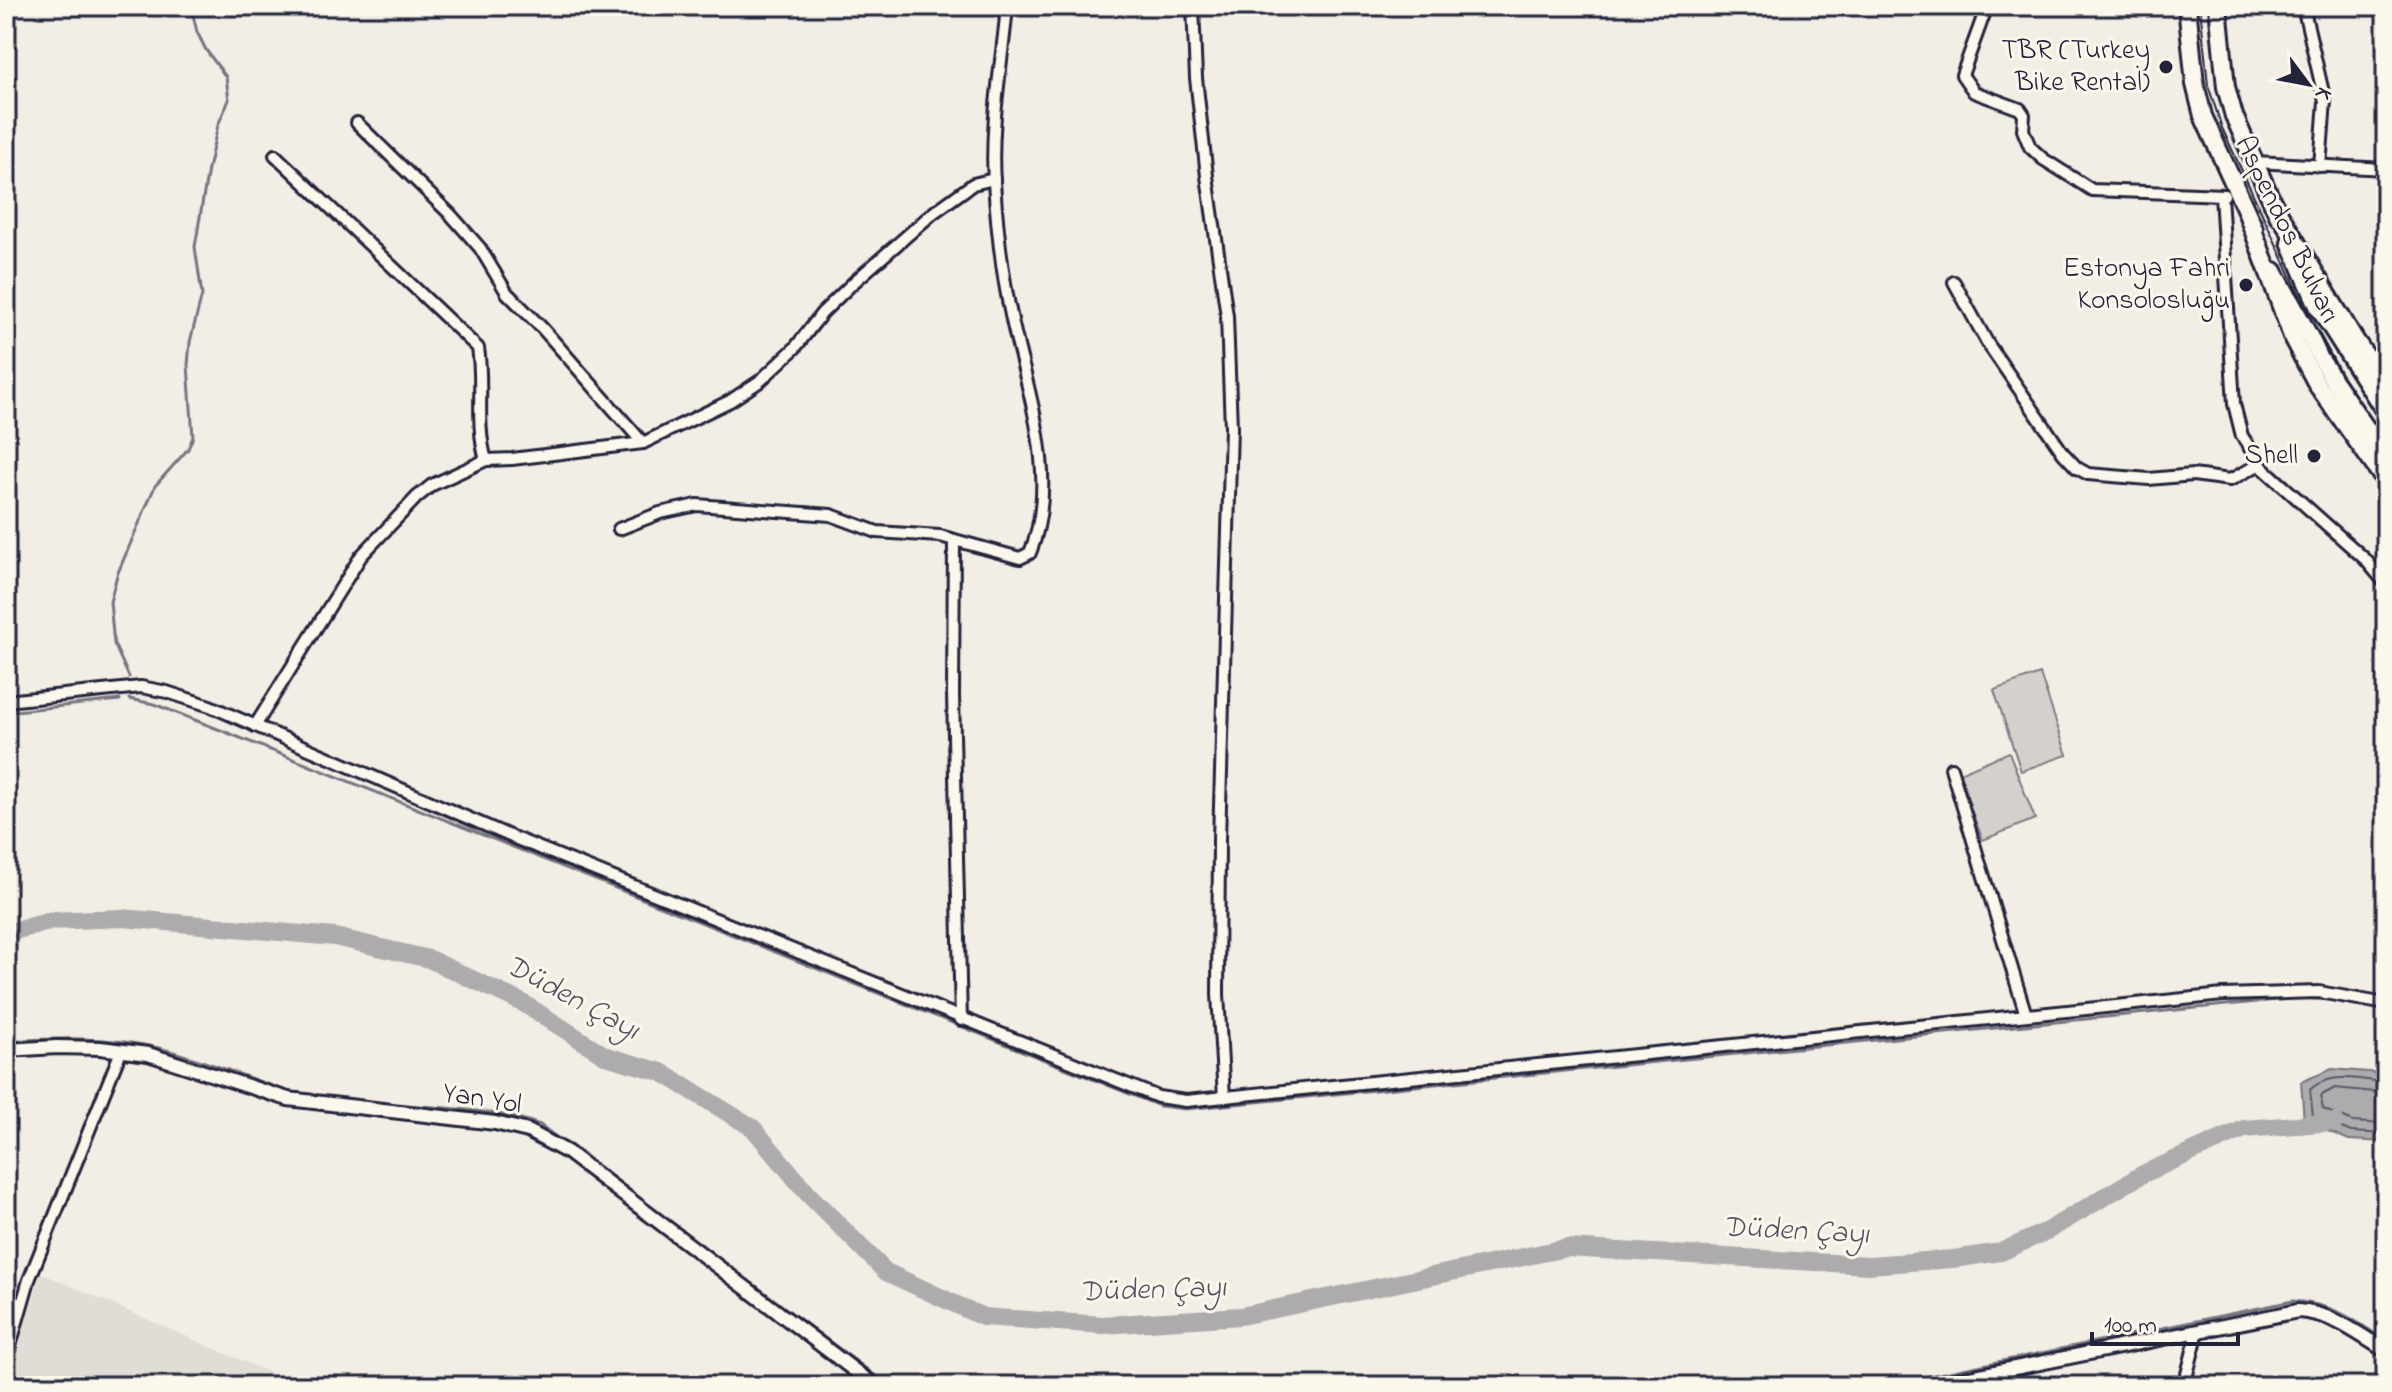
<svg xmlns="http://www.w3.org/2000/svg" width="2392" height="1392" font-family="'Indie Flower',sans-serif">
<rect width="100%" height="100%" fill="#f2eee5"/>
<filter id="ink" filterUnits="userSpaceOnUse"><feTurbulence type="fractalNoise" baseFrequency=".0125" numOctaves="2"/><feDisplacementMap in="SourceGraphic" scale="16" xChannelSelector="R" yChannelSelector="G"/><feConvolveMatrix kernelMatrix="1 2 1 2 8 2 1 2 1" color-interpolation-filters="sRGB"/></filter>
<g filter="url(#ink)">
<!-- built -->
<path fill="#e0dcd6" d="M41,1273l259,113h-294z"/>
<!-- green -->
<g fill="#d4d1cc" stroke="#7b7a84" stroke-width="2">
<path d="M2040,674l27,81 -46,16 -27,-81z"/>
<path d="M2009,752l26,67 -52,21 -26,-66z"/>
</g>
<!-- water -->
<path fill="#aeabad" stroke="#76747f" stroke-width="2" d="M2332,1069l48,4 6,3v66l-37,-2 -45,-19 -3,-39z"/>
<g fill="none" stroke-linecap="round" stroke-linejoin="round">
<!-- shore -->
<g stroke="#5a5969" stroke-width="2">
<path d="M2386,1083c-24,-4 -58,-12 -76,7l3,26 38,16 35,2"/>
<path d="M2386,1093l-51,-5 -15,8 3,13 30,13 33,2"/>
</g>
<!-- stream -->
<g stroke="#76747f" stroke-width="3">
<path d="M129,677l-15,-33 -4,-42 7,-27 38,-89 33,-37 5,-12 -5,-72 2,-23 12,-47 -7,-48 13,-78 10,-44 11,-25 -3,-23 -20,-27 -9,-18 -6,-26"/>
<path d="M129,699l25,5 74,29 932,373 25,3 1112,-111 38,2"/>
<path d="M6,712l114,-12"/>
<path d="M2358,1004l28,6"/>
<path d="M6,1041c52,-3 102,-5 153,7 47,12 93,32 139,47"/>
<path d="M366,1102c51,5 127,5 174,23l349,261"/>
<path d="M1881,1386l412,-85c40,3 60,18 93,40"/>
</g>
<!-- river -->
<path stroke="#aeabad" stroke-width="18" d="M6,933l45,-12 71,-3 213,19 94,22 94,44 83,53 55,16 92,56 56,67 77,77 97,45 120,8 138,-9 325,-68 303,17 84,-6 48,-7 46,-21 96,-57 101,-45 91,-7"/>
<defs>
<g id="minor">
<path d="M1193,6l3,72 11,98 20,140 4,112 -12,412 -1,154 6,103"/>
<path d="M1987,6l-25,69 12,17 46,17 4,6 -1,15 7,17 13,12 49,31 132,5"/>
<path d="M2303,6l22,95 -5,65"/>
<path d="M357,123l94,92 29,33 27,45 36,36 100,114"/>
<path d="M275,155l203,193c6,38 -3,75 8,112"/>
<path d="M2255,162l131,7"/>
<path d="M2221,195l13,209 8,32 21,32 102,91 21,25"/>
<path d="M1954,282l34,62 75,109 14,15 11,6 61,5 44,-4 37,5 30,-16"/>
<path d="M619,529l41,-16 37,-8 134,10 46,17 63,4 80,22 10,-5c30,-74 -2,-159 -18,-233 -10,-45 -15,-92 -18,-138 -4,-59 8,-118 13,-176"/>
<path d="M954,540l-1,155 8,325"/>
<path d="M6,701l135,-14 26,5 43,14 302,131 646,260 28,4 1037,-106 96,-3 67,12"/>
<path d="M255,726l106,-170 56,-59 15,-12 54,-25 26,-1 131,-16 87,-42 30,-20 35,-33 27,-35 32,-31 79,-69 40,-29 21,-5"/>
<path d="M1951,768l75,247"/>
<path d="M6,1360l23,-80 92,-229"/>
<path d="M2184,1386l14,-55"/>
<path d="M2383,1386l3,-8"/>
</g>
<g id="tertiary">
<path d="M6,1050l51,-3 43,1 48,6 140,45 207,24 33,8 39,21 308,234"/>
<path d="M1925,1386l373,-75c34,2 59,22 88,40"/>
</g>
<g id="primary">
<path d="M2187,6l8,78 8,32 51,112"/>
<path d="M2218,6l8,81 8,29 45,101"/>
<path d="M2290,242l29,66 67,105"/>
<path d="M2274,271l59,109 53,77"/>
</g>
<g id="trunk">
<path d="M2274,205l81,135 31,45"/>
<path d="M2248,216l45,123 25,47 68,96"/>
</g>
</defs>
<!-- minor casing -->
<use href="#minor" stroke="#22223b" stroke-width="16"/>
<!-- tertiary casing -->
<use href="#tertiary" stroke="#22223b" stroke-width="18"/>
<!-- primary casing -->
<use href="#primary" stroke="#22223b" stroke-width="22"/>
<!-- trunk casing -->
<use href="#trunk" stroke="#22223b" stroke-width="22"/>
<!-- minor -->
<use href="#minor" stroke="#fbf7ec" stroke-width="10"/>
<!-- tertiary -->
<use href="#tertiary" stroke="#fbf7ec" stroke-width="12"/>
<!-- primary -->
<use href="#primary" stroke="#fbf7ec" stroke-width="16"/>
<!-- trunk -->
<use href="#trunk" stroke="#fbf7ec" stroke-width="16"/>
<!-- tram -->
<path stroke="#22223b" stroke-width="2" d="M2200,6l8,79 14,43 106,227 58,86"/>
</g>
</g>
<!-- markers -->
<g fill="#22223b" stroke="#fbf7ec" stroke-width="3">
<circle cx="2166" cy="67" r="8"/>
<circle cx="2246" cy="285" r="8"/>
<circle cx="2314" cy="456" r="8"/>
</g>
<g text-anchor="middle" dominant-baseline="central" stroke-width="6" stroke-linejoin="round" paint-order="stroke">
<!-- poi labels -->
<g font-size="28" fill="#22223b" stroke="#fbf7ec" text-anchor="end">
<text x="2150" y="51">TBR (Turkey<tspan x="2150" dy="32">Bike Rental)</tspan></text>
<text x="2230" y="269">Estonya Fahri<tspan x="2230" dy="32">Konsolosluğu</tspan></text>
<text x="2298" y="456">Shell</text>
</g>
<!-- street labels -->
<g font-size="28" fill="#22223b" stroke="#fbf7ec">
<text transform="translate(2286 230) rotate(64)">Aspendos Bulvarı</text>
<text transform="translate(482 1100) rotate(9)">Yan Yol</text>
</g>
<!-- water labels -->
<g font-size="30" font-style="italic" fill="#535263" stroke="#fbf7ec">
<text transform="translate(572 999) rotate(28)">Düden Çayı</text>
<text transform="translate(1796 1232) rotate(3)">Düden Çayı</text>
<text transform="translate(1153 1291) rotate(-2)">Düden Çayı</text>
</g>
</g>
<!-- margin -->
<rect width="2392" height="1392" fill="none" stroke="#fbf7ec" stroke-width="32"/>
<rect x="16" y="16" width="2360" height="1360" fill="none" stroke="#22223b" stroke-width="3" filter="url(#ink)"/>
<!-- north arrow -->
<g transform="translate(2308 84) rotate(122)" stroke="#fbf7ec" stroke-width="6" paint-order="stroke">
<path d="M0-6L14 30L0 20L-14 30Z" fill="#22223b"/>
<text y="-12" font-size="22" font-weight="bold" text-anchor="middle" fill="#22223b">K</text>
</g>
<!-- scale -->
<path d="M2092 1332v12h146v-12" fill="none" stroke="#22223b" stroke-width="4"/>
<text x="2104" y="1332" font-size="24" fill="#22223b" stroke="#fbf7ec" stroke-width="6" paint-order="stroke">100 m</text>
</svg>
